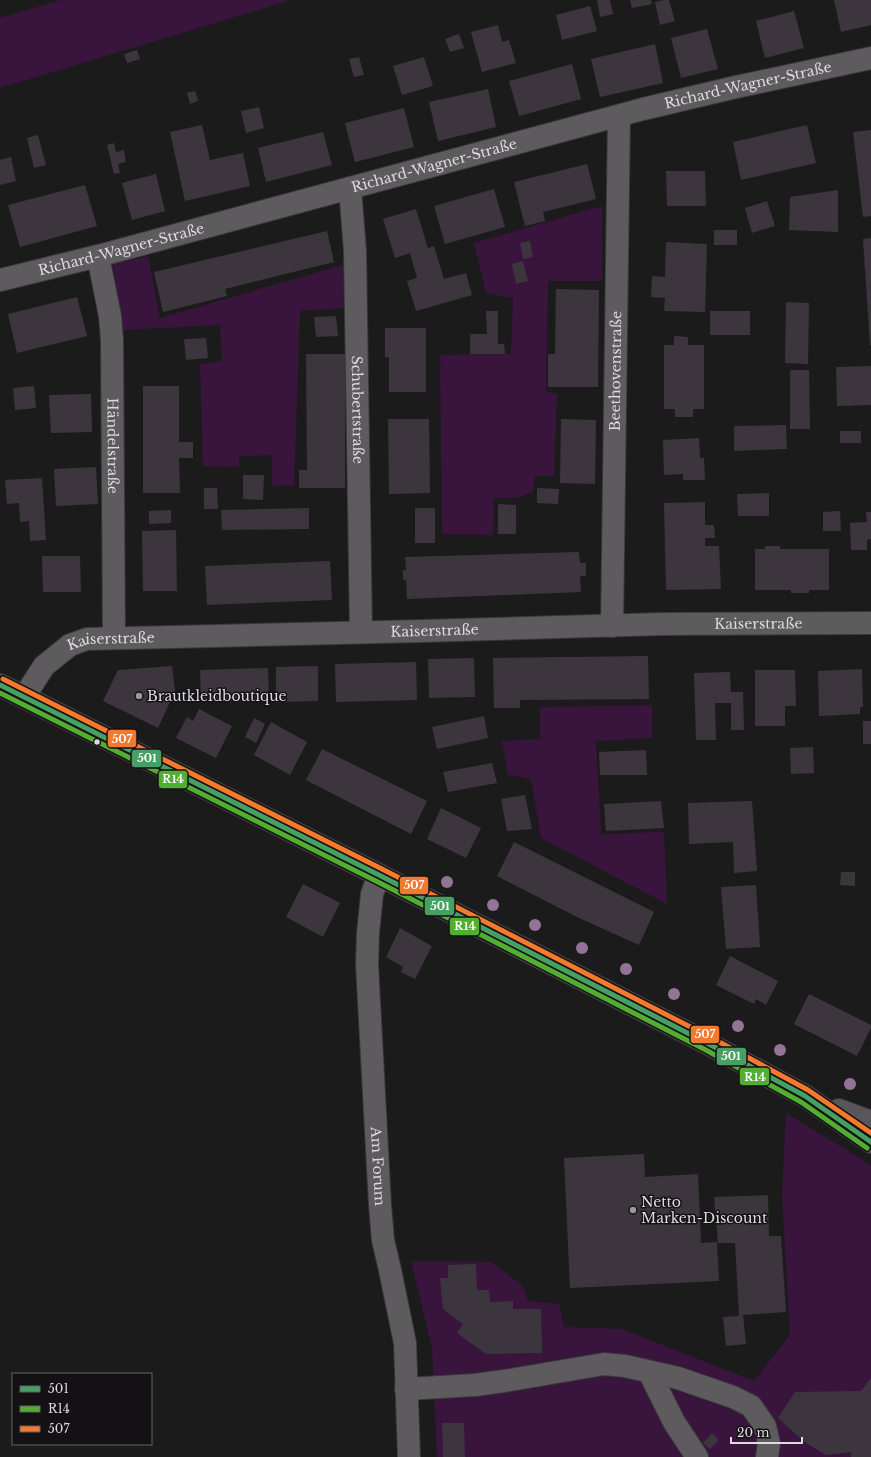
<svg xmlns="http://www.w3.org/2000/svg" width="871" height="1457" font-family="'Libre Baskerville',serif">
<rect width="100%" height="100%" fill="#1c1b1c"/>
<!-- green -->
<g fill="#39153e">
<path d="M61,0h230l-291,88v-70z"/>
<path d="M602,206v75h-54l-2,111 11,2 -3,82h-19l-2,16 -17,6h-22l-1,37 -51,-1 -2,-179 71,-1 2,-56 -27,-5 -12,-50z"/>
<path d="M148,256l12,62 183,-53 1,43 -44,3 -6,174 -22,1v-31l-33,1v11l-36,-1 -3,-102 22,-3 -2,-36 -97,5 -10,-66z"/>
<path d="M652,705v33l-56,3 5,93 63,-2 3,72 -126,-66 -10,-59 -23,-4 -6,-34 38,-2v-32z"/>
<path d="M786,1113l85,52v292h-434l-5,-109 -21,-87 80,1 32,24 5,15 31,3 5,23 58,2 132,52 36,-46 -8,-140z"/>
</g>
<!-- building -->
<g fill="#3d353e">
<path d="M597,0h13l3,14 -13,3z"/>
<path d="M630,0h21l1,4 -20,4z"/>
<path d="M664,0h5l6,21 -15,4 -5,-23z"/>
<path d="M834,0h37v25l-30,7z"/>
<path d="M590,6l7,25 -35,9 -6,-25z"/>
<path d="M794,11l10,37 -39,10 -9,-37z"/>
<path d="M498,25l4,17 7,-2 7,23 -34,9 -11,-40z"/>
<path d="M707,29l11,40 -37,9 -10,-40z"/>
<path d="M459,34l5,14 -14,4 -5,-13z"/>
<path d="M655,44l8,39 -63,14 -9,-38z"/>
<path d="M137,50l3,9 -13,4 -3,-9z"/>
<path d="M359,57l5,18 -10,2 -5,-18z"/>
<path d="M424,57l9,29 -31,9 -9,-29z"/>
<path d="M572,64l9,35 -62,17 -10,-35z"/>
<path d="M488,89l8,38 -58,14 -9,-39z"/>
<path d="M195,91l3,10 -8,3 -3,-11z"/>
<path d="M259,107l5,21 -18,5 -5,-22z"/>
<path d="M404,108l10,39 -59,15 -10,-39z"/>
<path d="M202,125l8,35 33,-7 7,33 -65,15 -15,-69z"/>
<path d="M807,125l9,38 -75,17 -8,-38z"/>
<path d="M871,130v86l-8,1 -10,-85z"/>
<path d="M323,132l9,33 -66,17 -8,-34z"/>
<path d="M38,135l8,30 -12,3 -7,-30z"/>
<path d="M114,143l2,9 8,-2 2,12 -8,2 2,9 -6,1 -7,-29z"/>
<path d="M11,157l5,24 -16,4v-25z"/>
<path d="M587,164l9,35 -53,13 2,9 -20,5 -11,-44z"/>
<path d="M666,171h39l1,35h-39z"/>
<path d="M156,174l9,37 -33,9 -10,-37z"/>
<path d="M85,185l12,41 -77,21 -12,-42z"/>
<path d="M494,189l11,38 -60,17 -11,-38z"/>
<path d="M838,190v42l-49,-2 1,-33z"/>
<path d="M767,201l8,25 -23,7 -7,-25z"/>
<path d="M416,209l12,39 6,-2 10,33 22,-6 6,22 -56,16 -9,-30 10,-3 -7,-25 -15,5 -12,-39z"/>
<rect x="714" y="230" width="23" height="15"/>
<path d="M327,231l7,31 -109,27 2,7 -64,16 -9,-40z"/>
<path d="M871,238v107h-1l-7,-106z"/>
<path d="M530,241l3,16 -10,2 -3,-16z"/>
<path d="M666,242l41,2 -2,68 -41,-1 1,-13 -14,-1 1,-21 13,1z"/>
<path d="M523,261l5,20 -12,3 -4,-20z"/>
<path d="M556,289l43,1 -1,97h-50v-33h7z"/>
<path d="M77,297l10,39 -70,17 -9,-39z"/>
<path d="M786,302l23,1 -1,61 -23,-1z"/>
<path d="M486,311h12v33h6l1,10h-35v-20h17z"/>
<rect x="710" y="311" width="40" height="24"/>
<path d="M336,316l2,20 -22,1 -2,-20z"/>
<path d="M385,328h41v64h-37v-35h-4z"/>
<path d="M674,336l14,1v8h16v64h-11v8h-18v-8h-11v-64h10z"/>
<path d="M206,338l2,20 -22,2 -2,-21z"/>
<path d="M306,354h39v134h-46v-18h8z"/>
<path d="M871,366v39l-34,1 -1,-39z"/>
<path d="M790,370h19l1,59h-20z"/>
<path d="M34,386l2,22 -21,2 -2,-22z"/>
<path d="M143,386h36v56h14v16h-14l1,35h-37z"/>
<path d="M91,394l1,38 -41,1 -2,-38z"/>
<path d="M388,419h41l1,74 -41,1z"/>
<path d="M561,419l35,1 -1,64 -35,-1z"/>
<path d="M786,425l1,24 -53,2v-25z"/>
<rect x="840" y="431" width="21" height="12"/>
<path d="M699,438l1,20h4l1,22h-22v-6l-19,1 -1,-35z"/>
<path d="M96,467l2,37 -42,2 -2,-37z"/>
<path d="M243,475h21l-1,25 -20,-1z"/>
<path d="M42,478l4,62 -16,1 -1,-20 -9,1 -1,-19 -12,1 -2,-24z"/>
<path d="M204,488h13l1,21h-14z"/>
<path d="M537,488l22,1 -1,15 -21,-1z"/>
<path d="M769,493v23h-31l-1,-22z"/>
<path d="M705,502v23h9l1,13h-10v8h14l2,43 -55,1 -2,-87z"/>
<path d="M498,504l18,1v29h-18z"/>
<path d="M309,508v21l-87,1 -1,-20z"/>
<rect x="415" y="508" width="20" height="35"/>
<path d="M171,510v13l-22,1v-13z"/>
<path d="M840,511l1,20h-18v-19z"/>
<path d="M866,512h5v27l-4,1v10h-16l-1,-27 17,-1z"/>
<path d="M176,530l1,61h-34l-1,-60z"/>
<path d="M765,546h15v3h49v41h-20v3h-18v-3h-36v-41h10z"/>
<path d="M579,552l1,11h6v13h-6l1,16 -174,7 -1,-19h-3v-10h3l-1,-13z"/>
<path d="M42,556h38l1,36h-38z"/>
<path d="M330,561l2,39 -125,5 -2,-39z"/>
<path d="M648,656l1,43 -129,1v8h-26l-1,-50z"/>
<path d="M474,658l1,39 -46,1 -1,-39z"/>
<path d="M416,662l1,38 -81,2 -1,-38z"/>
<path d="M172,666l3,25 -17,37 -55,-27 15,-31z"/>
<path d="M318,666v35l-42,1v-35z"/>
<path d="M268,668l1,32 -68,2 -1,-32z"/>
<path d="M862,669l1,38h-3v7l-41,2 -1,-45z"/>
<path d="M755,670h40l1,36h-11v20h-30z"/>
<path d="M730,672l1,20h12l1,38h-13v-27h-16l1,37h-20l-2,-67z"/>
<path d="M199,709l33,17 -16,32 -40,-20 11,-21 6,4z"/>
<path d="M484,716l4,22 -51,11 -5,-22z"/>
<path d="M254,718l11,6 -9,19 -11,-6z"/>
<rect x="863" y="721" width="8" height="23"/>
<path d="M271,722l36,20 -17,33 -36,-20z"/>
<path d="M813,747l1,26 -23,1 -1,-26z"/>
<path d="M322,749l105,52 -16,33 -105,-54z"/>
<path d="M646,750l1,25h-47l-1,-23z"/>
<path d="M492,763l5,20 -49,9 -5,-20z"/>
<path d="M525,795l7,34 -25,2 -6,-32z"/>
<path d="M661,801l3,27 -58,3 -2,-27z"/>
<path d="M752,801l5,70 -23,2 -1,-31 -44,2 -1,-41z"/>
<path d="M441,808l40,20 -15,30 -39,-19z"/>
<path d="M514,842l140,70 -15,33 -60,-27 -82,-42z"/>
<path d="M841,872h14v14l-15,-1z"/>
<path d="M303,884l37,19 -17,34 -37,-20z"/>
<path d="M756,885l4,62 -34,2 -5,-62z"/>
<path d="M400,928l32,18 -17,33 -14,-7 2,-5 -17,-10z"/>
<path d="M730,956l48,25 -12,24 -10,-6 -2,5 -38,-19z"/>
<path d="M809,994l62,31v3l-14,28 -63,-32z"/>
<path d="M644,1154l1,23 53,-3 3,69 16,-1 2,39 -149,7 -6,-130z"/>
<path d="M768,1195l1,41h12l5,76 -43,3 3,29 -20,2 -3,-29 16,-1 -4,-73h-17l-4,-46z"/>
<path d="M476,1264l1,26h12l1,12 23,-1v8h28l1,44 -56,1 -29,-21 6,-9 -20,-15 -3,-31h8v-13z"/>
<path d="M871,1378v79h-20v-5l-25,3 -20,-12 -28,-25 17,-26 66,-1z"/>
<path d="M442,1423h22l1,34h-22z"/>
<path d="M712,1433l7,7 -9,9 -7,-6z"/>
</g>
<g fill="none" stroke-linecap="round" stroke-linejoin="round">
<defs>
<g id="minor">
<path id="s1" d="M350,188l5,63 6,381"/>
<path id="s2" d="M98,256l12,60 2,24 2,298"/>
<path id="s3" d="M0,280l98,-24 545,-147 93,-22 135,-29"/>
<path id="s4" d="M612,626l7,-510"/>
<path id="s5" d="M24,697l20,-31 26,-21 17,-6 335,-8 240,-7 209,-1"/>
<path id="s6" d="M379,875l-7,19 -4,39 -1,31 13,241 3,35 7,30 15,73 4,114"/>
<path d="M649,1372l25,50 23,35"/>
<path d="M406,1389l69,-4 29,-4 100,-17 21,2 53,12 55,19 18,9 14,20 4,17 -2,14"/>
</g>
<g id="major">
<path d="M0,685l379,190 328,168 98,53 66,46"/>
<path d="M839,1110l32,12"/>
</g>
</defs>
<!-- minor casing -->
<use href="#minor" stroke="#393839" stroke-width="24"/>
<!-- major casing -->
<use href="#major" stroke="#393839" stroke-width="24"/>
<!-- minor -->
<use href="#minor" stroke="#5d5b5d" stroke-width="22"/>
<!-- major -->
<use href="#major" stroke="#5a545b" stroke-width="22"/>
<defs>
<path id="bus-1" d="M0,685l379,190 328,168 98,53 66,46"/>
<path id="bus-2" d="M0,693l376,188 328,168 97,53 66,46"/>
<path id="bus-3" d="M3,679l379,190 328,168 98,53 63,43"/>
</defs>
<!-- bus-1 casing -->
<use href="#bus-1" stroke="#141114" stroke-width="8"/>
<!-- bus-2 casing -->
<use href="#bus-2" stroke="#141114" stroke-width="8"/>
<!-- bus-3 casing -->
<use href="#bus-3" stroke="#141114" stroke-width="8"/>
<!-- bus-1 -->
<use href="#bus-1" stroke="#46a064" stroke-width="5"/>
<!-- bus-2 -->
<use href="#bus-2" stroke="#51ae31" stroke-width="5"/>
<!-- bus-3 -->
<use href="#bus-3" stroke="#f5792c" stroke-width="5"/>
</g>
<!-- trees -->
<g fill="#937396">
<circle cx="447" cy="882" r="6"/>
<circle cx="493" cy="905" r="6"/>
<circle cx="535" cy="925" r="6"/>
<circle cx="582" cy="948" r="6"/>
<circle cx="626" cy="969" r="6"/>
<circle cx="674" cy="994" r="6"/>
<circle cx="738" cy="1026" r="6"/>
<circle cx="780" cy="1050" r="6"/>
<circle cx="850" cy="1084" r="6"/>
</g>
<!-- markers -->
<g fill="#999899" stroke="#141114" stroke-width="1.5">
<circle cx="139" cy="696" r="4"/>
<circle cx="633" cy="1210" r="4"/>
</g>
<circle fill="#dddbdd" stroke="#141114" stroke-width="1.5" cx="97" cy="742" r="3.5"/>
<g text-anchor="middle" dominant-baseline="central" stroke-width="3" stroke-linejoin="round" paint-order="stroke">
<!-- street labels -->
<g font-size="14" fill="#dddbdd" stroke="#141114">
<text stroke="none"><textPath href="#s3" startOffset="773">Richard-Wagner-Straße</textPath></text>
<text stroke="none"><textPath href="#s3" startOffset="449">Richard-Wagner-Straße</textPath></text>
<text stroke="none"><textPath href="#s3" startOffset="125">Richard-Wagner-Straße</textPath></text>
<text stroke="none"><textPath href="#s4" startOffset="255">Beethovenstraße</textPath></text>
<text stroke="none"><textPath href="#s1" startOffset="222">Schubertstraße</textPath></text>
<text stroke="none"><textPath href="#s2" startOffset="191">Händelstraße</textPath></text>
<text stroke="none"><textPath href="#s5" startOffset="760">Kaiserstraße</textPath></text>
<text stroke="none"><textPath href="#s5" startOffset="436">Kaiserstraße</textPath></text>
<text stroke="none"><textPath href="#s5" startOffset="112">Kaiserstraße</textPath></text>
<text stroke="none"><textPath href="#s6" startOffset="293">Am Forum</textPath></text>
</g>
<!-- poi labels -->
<g font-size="14" fill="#dddbdd" stroke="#141114" text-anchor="start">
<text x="147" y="696">Brautkleidboutique</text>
<text x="641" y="1202">Netto<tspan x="641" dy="16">Marken-Discount</tspan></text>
</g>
</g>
<g stroke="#141114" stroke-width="1.5">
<rect x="107" y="729" width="30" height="19" rx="4" fill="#f5792c"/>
<rect x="131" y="749" width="31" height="19" rx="4" fill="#46a064"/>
<rect x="158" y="770" width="30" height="19" rx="4" fill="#51ae31"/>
<rect x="399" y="876" width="30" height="19" rx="4" fill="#f5792c"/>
<rect x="424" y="896" width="31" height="20" rx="4" fill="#46a064"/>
<rect x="449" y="917" width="31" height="19" rx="4" fill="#51ae31"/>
<rect x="690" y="1025" width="30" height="19" rx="4" fill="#f5792c"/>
<rect x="716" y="1047" width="31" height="19" rx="4" fill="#46a064"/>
<rect x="739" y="1067" width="31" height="19" rx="4" fill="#51ae31"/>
</g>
<g font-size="11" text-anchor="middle" font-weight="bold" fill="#fff">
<text x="122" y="743">507</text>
<text x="147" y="762">501</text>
<text x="173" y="783">R14</text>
<text x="414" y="889">507</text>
<text x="440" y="910">501</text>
<text x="465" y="930">R14</text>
<text x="705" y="1038">507</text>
<text x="731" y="1060">501</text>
<text x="755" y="1081">R14</text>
</g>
<!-- legend -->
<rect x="12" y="1373" width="140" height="72" fill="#141114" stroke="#646264"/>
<rect x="20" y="1386" width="20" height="6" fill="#46a064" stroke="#646264"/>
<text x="48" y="1393" font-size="12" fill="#dddbdd">501</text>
<rect x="20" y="1406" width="20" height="6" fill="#51ae31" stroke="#646264"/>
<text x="48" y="1413" font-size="12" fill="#dddbdd">R14</text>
<rect x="20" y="1426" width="20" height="6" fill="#f5792c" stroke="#646264"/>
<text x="48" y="1433" font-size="12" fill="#dddbdd">507</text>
<!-- scale -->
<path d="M731 1437v6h71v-6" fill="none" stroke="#dddbdd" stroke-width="2"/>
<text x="737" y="1437" font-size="12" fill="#dddbdd" stroke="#141114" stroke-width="3" paint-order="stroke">20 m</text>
</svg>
